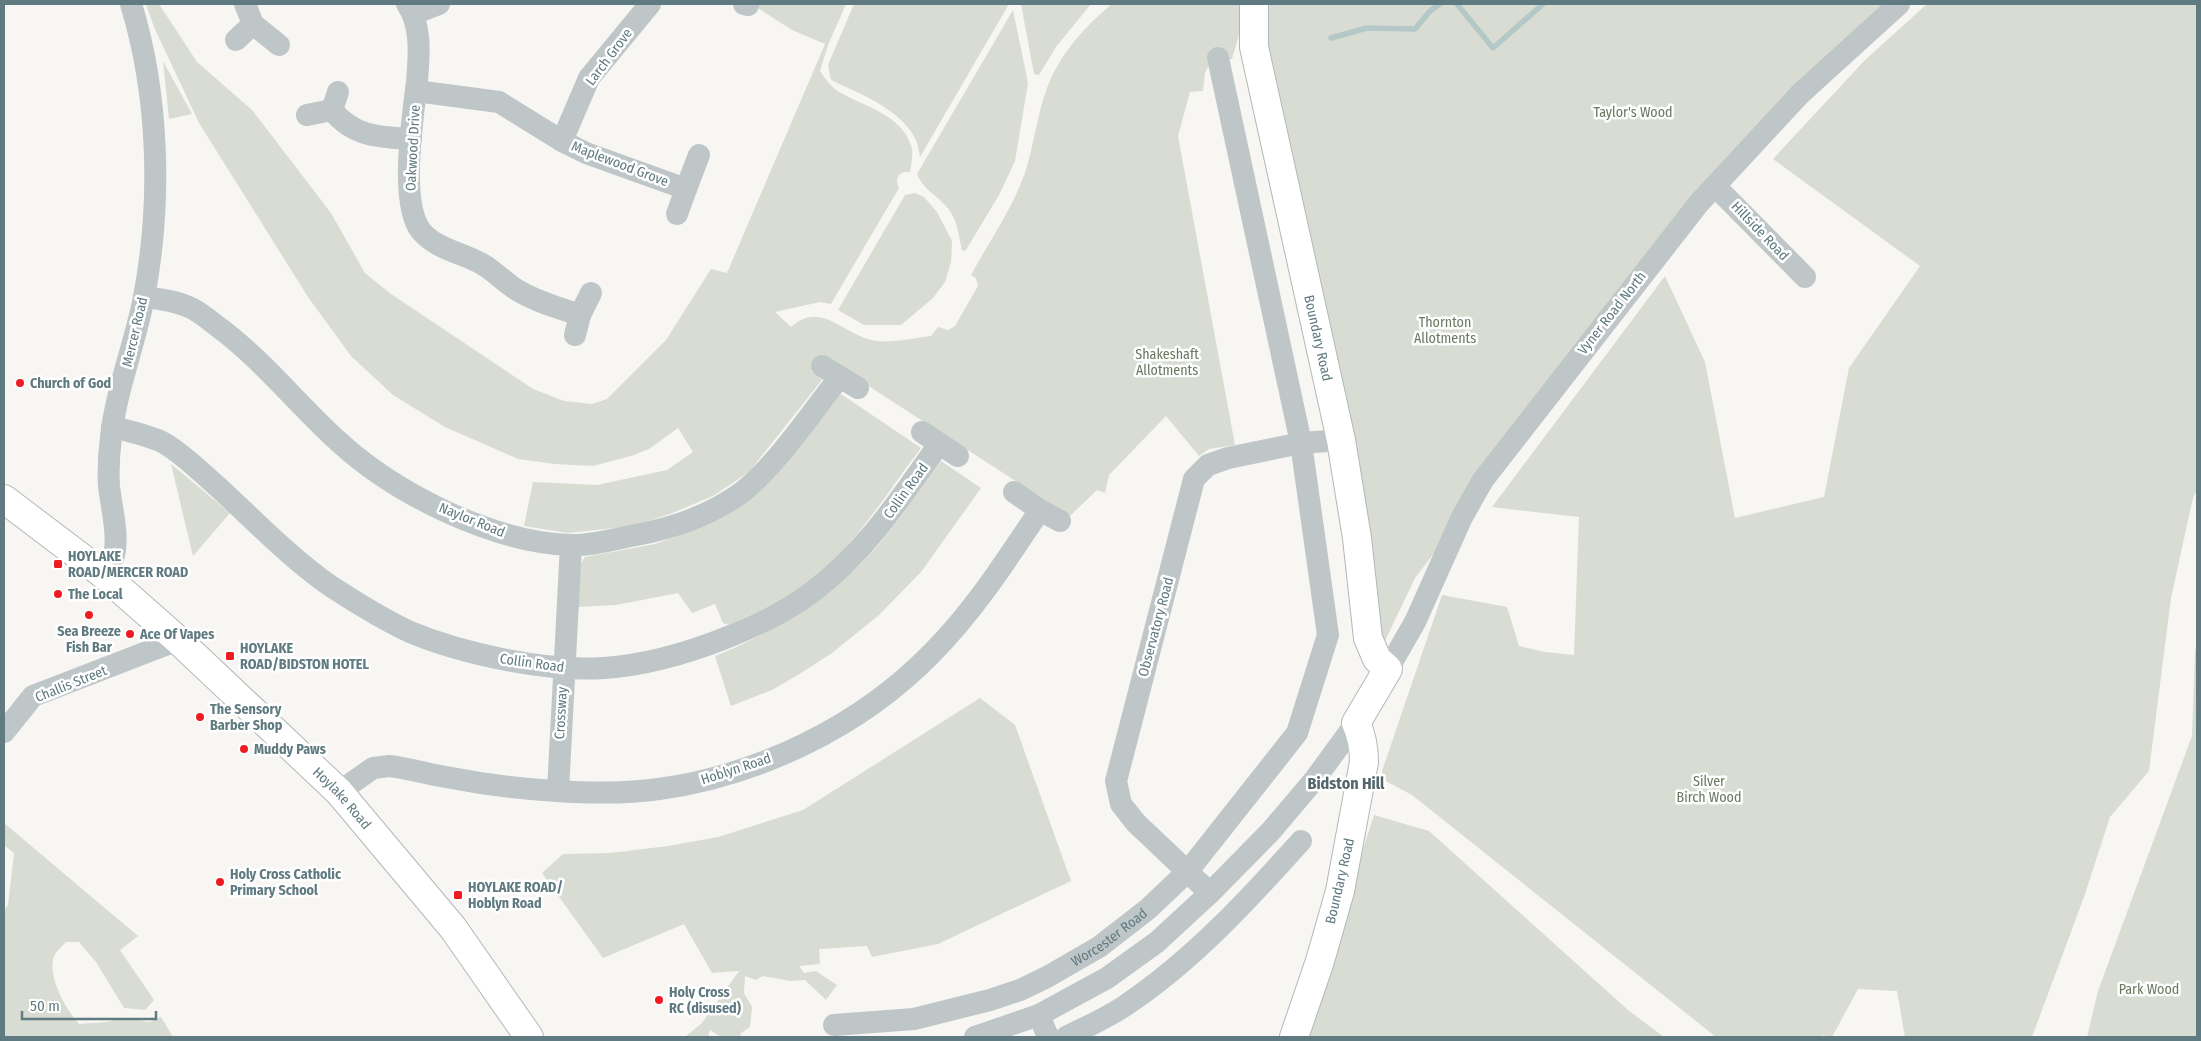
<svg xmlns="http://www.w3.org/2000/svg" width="2201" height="1041" font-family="'Fira Sans Condensed',sans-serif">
<rect width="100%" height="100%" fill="#f7f6f3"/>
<!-- green -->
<g fill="#d8dcd2">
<path d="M146,4h13l38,58 55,48 79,103 34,60 26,21 142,95 31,12 28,3 15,-5 59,-59 45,-71 16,4 98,-229 -33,-14 -36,-23 1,-3h89l-18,41 -8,26c6,9 12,17 21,22 25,14 60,22 70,52 3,7 0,19 -1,27 -11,-2 -16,7 -11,16l-68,116 -11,-2 -45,10 16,15c31,-28 53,10 86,14 17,2 37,-3 54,-5l7,-9 10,3 7,-4 23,-40 -2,-8 -5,-3c18,-33 41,-66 54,-102 9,-28 12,-58 22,-85 12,-33 39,-63 65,-84h130l-1,24 -9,31 -21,1 -6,13 -2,18 -13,1 -12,44 57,309 -26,4 -10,7 -33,-40 -57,59 -4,18 -8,-3 -27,26 -248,-160 -11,15 11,9 -73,92 -36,24 -43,18 -37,12 -65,7 -44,-7 9,-44 64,3 70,-15 26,-18 -15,-24 -29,21 -18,7 -38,10 -38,-2 -37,-5 -73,-32 -52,-32 -42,-39 -43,-59 -109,-174 -45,-96z"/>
<path d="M854,4h155l-89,153c-1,-6 -2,-13 -5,-19 -16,-30 -55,-44 -84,-58l-3,-15z"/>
<path d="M1021,4h70l-35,43 -17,28 -5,-1z"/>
<path d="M1264,4h636l-185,182 -300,392 -30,63 -17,-3 -105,-586z"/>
<path d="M1927,4h270v486l-4,8 -22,100 -22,173 -39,46 -26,80 -52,140h-127l-8,-46 -39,-2 -26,48 -10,-2 -1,2h-105l-304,-242 -30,-16v-8l60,-176 65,12 12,39 26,6 29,3 5,-138 -87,-10 173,-231 40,86 30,156 89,-21 25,-129 71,-102 -147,-107 92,-99z"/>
<path d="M1013,10l15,73 -13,78 -16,34 -33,55 -4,1c-3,-16 -5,-33 -16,-45 -10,-11 -24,-18 -29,-32z"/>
<path d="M163,61l29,53 -23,5z"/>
<path d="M915,193l9,4 13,15 15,29 -1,21 -6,20 -12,16 -32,27h-37l-26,-15 67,-115z"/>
<path d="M838,394h3l80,54c-29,38 -55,80 -89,114 -29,28 -67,47 -103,63l-6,-2 -8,-19 -23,9 -14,-20 -62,12 -39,2 4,-44 4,-6 70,-13 44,-16z"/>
<path d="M941,461l40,27 -60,84 -42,43 -47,38 -31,20 -29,17 -41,16 -16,-50c60,-24 122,-63 165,-113 22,-26 41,-55 61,-82z"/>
<path d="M171,464l59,49 -37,43z"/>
<path d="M2197,640v397h-110l11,-46 94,-255 3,-84z"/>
<path d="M980,698l35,27 56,156 -133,63 -66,13 -5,-11 -48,3 1,15 -21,2 5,7 12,-2 21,14 -11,15 -21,-20 -15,1 -27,-5 -7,4 -11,-4 -1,17 8,14 -2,20 -9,6 -1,4h-19l-11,-7 -2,7h-23l17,-14 37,-52 -27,2 -28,-49 -81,34 -61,-85 21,-19 47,-1 58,-7 50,-9 85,-27z"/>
<path d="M1374,815l55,16 199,179 36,27h-362z"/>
<path d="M4,823l134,113 -18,14 34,50 -9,10 -21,-2 -28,-46 -17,-20h-13c-4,4 -8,8 -11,12 -10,20 11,55 24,70l28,-2 15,-4 28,4 11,-5 12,20h-169v-127l4,-5 6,-52 -10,-8z"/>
</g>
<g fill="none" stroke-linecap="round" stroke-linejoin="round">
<!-- stream -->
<g stroke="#b4c8c8" stroke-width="5.5">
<path d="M1457,4l36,44 50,-44"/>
<path d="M1331,38l36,-10 48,1 15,-18 10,-7"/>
</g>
<defs>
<g id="major">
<path id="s2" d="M1254,4v43l87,393 16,98 11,100 9,21 11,10 -32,54c6,13 8,24 8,39l-24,129 -20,70 -26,76"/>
<path id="s3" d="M4,499l99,75 75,66 161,152 114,136 76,109"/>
</g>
</defs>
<!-- major casing -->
<use href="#major" stroke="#b0b9ba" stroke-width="30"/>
<!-- minor -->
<g stroke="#bfc6c8" stroke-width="22">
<path d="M245,4l8,20 26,21"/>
<path d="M407,4c15,22 12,52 10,77 -4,35 -18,122 4,150 17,20 45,22 66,36 10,7 19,16 30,23 20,12 42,18 63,25l-5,20"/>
<path d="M744,4l4,1"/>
<path d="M413,14l26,-10"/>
<path d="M236,40l17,-16"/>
<path d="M416,91l83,11 63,39 24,12 100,36 13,-34"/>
<path d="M338,92l-6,18c22,27 47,27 79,29"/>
<path d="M307,115l25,-5"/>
<path d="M562,141l27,-63 61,-74"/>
<path d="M1715,186l90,91"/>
<path d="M677,214l9,-25"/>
<path d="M144,297c16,2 33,4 49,12 8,4 16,11 24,17 45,33 80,78 122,116 57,52 153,100 231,103 21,1 45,-6 66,-10 38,-7 73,-19 105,-42 35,-27 70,-80 98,-115"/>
<path d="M580,315l11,-22"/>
<path d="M822,366l36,22"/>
<path d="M112,427c17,4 36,8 52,16 19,11 37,29 54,44 36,33 71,70 111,98 26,17 53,34 81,47 53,22 137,40 194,36 43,-3 84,-15 124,-31 30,-12 57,-25 83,-44 54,-40 90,-95 128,-149"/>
<path d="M922,432l36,24"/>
<path d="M1014,492l26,18"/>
<path d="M103,574c3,-5 8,-11 10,-16 7,-19 -2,-52 -4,-72 -1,-16 0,-33 2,-49 5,-47 24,-93 33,-140 18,-95 15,-201 -13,-293"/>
<path d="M1388,669l27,-47 47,-105 21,-37 216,-277 101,-109 99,-90"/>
<path d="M4,732l29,-36 145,-56"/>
<path d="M558,791l13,-246"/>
<path d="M339,792l34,-24 16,-2c19,2 38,8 57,11 36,7 73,12 110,14 33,2 69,3 103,-2 101,-14 202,-63 273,-136 43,-43 75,-94 108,-143l20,11"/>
<path d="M1210,893l-74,-70 -15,-19 -5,-23 78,-302 14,-14 20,-7 73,-15 40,-3"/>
<path d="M1039,1015l9,22"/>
<path id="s1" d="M834,1025l80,-6 76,-19 30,-10 27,-13 52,-30 49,-38 40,-38 109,-138 31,-98 -27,-192 -83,-385"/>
<path d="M975,1037l64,-22 68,-37 50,-36 53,-49 61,-62 44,-52 41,-56"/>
<path d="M1066,1037c20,-10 41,-19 60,-32 67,-45 122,-105 175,-164"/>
</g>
<!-- major -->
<use href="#major" stroke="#fff" stroke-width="28"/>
</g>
<!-- markers -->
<g fill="#ef1b22" stroke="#fff" stroke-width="2">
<circle cx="20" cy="383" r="5"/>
<rect x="53" y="559" width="10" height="10" rx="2.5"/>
<circle cx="58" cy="594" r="5"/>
<circle cx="89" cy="615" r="5"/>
<circle cx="130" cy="634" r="5"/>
<rect x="225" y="651" width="10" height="10" rx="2.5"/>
<circle cx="200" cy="717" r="5"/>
<circle cx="244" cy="749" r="5"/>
<circle cx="220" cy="882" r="5"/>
<rect x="453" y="890" width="10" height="10" rx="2.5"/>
<circle cx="659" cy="1000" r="5"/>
</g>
<g text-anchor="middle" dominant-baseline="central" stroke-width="5" stroke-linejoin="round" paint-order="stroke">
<!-- street labels -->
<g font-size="14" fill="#5f7a80" stroke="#fff">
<text transform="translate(609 57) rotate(-53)">Larch Grove</text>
<text transform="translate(413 148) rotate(-87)">Oakwood Drive</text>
<text transform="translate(620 164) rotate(21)">Maplewood Grove</text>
<text transform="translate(1760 231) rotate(46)">Hillside Road</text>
<text transform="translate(1612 313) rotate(-52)">Vyner Road North</text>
<text transform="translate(135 332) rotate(-77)">Mercer Road</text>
<text stroke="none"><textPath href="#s2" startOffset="341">Boundary Road</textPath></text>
<text transform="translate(906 491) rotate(-54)">Collin Road</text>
<text transform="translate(472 520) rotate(22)">Naylor Road</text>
<text transform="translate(1156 627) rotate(-75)">Observatory Road</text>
<text transform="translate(532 663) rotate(8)">Collin Road</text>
<text transform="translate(71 684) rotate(-22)">Challis Street</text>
<text transform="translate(561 713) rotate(-87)">Crossway</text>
<text transform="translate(736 769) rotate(-18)">Hoblyn Road</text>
<text stroke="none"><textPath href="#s3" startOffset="452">Hoylake Road</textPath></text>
<text transform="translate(1340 881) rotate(-77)">Boundary Road</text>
<text stroke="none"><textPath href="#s1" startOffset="294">Worcester Road</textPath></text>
</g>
<!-- park labels -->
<g font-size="14" fill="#6a785f" stroke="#fff">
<text x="1633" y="112">Taylor's Wood</text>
<text x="1445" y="322">Thornton<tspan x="1445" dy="16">Allotments</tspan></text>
<text x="1167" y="354">Shakeshaft<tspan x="1167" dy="16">Allotments</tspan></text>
<text x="1709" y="781">Silver<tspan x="1709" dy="16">Birch Wood</tspan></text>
<text x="2149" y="989">Park Wood</text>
</g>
<!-- poi labels -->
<g font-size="14" font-weight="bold" fill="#5f7a80" stroke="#fff" text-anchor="start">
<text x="30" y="383">Church of God</text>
<text x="68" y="556">HOYLAKE<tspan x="68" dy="16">ROAD/MERCER ROAD</tspan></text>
<text x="68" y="594">The Local</text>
<text x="89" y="631" text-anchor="middle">Sea Breeze<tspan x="89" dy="16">Fish Bar</tspan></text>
<text x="140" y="634">Ace Of Vapes</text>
<text x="240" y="648">HOYLAKE<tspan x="240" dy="16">ROAD/BIDSTON HOTEL</tspan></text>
<text x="210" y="709">The Sensory<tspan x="210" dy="16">Barber Shop</tspan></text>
<text x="254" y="749">Muddy Paws</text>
<text x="230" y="874">Holy Cross Catholic<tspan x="230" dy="16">Primary School</tspan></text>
<text x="468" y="887">HOYLAKE ROAD/<tspan x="468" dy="16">Hoblyn Road</tspan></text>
<text x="669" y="992">Holy Cross<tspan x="669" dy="16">RC (disused)</tspan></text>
</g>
<!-- quarter labels -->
<g font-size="16" font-weight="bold" fill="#52666b" stroke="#fff">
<text x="1346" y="783">Bidston Hill</text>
</g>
</g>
<!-- border -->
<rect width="2201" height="1041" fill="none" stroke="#5f7a80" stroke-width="10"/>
<!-- scale -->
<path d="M22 1011v8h134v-8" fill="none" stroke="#5f7a80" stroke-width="2.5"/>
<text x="30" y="1011" font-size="15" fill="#5f7a80" stroke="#ffffff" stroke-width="4" paint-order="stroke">50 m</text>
</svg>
